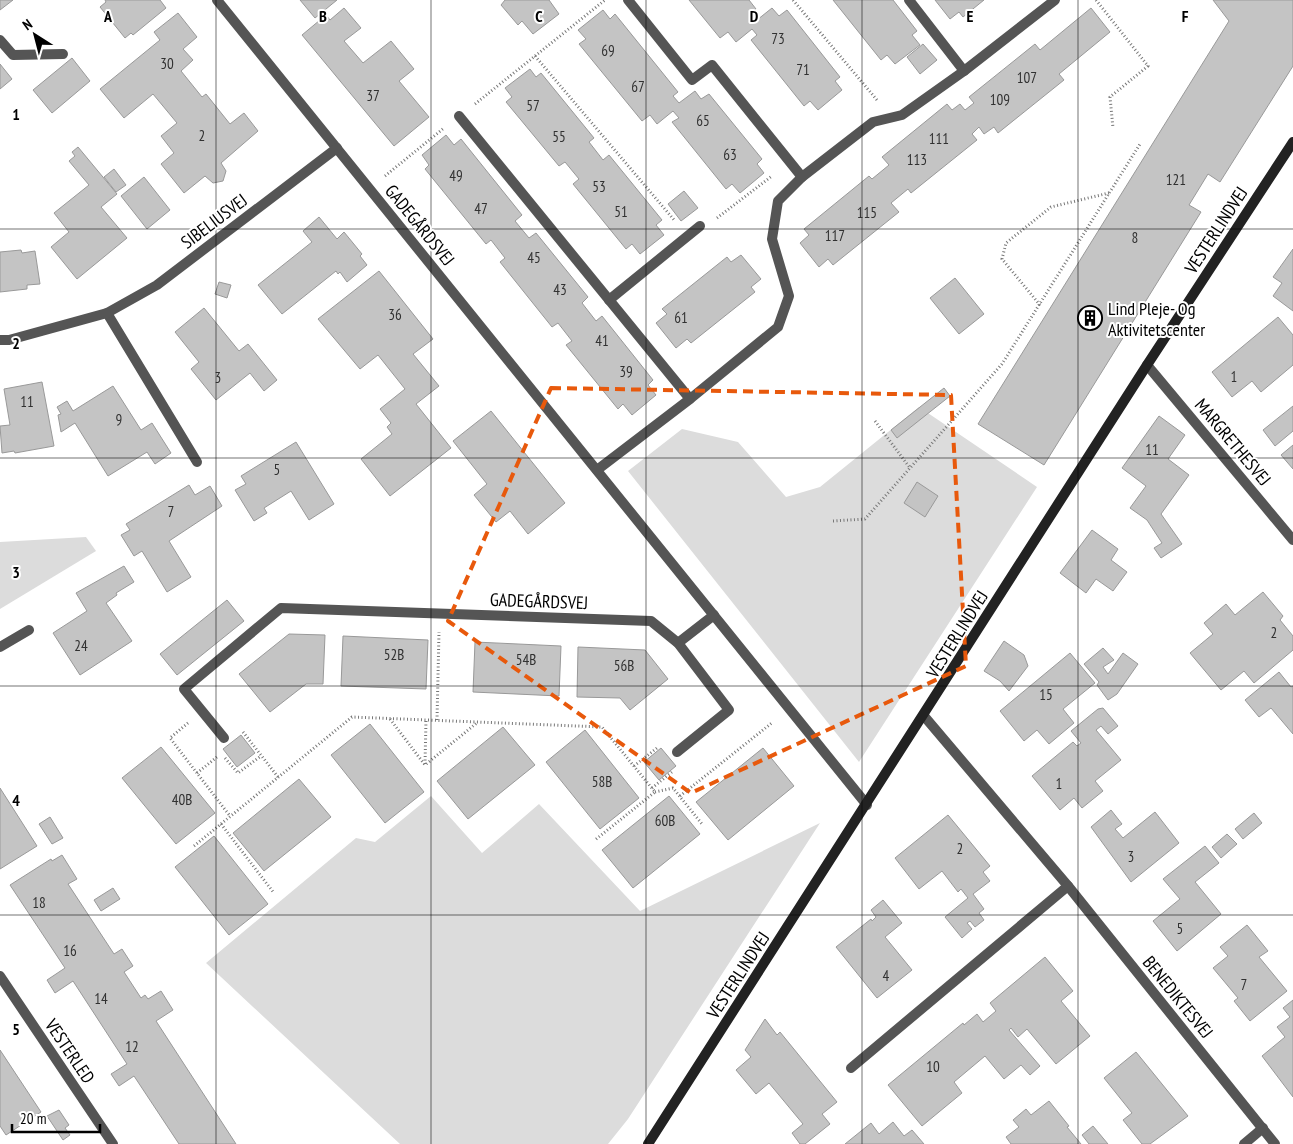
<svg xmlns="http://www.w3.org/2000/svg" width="1293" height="1144" font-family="'PT Sans Narrow',sans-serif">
<rect width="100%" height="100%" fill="#fff"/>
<!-- green -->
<g fill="#dcdcdc">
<path d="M919,407l118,80 -178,275 -231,-291 54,-42 56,13 48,55 34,-10z"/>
<path d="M86,537l10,14 -96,58v-67z"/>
<path d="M431,796l51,57 57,-49 101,107 180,-88 -192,296 -20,25h-208l-194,-181 150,-125 19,4z"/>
</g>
<!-- building -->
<g fill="#c4c4c4" stroke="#999">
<path d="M0,0h13l-13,10z"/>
<path d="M105,0h55l6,8 -33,27 -2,-2 -6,5 -25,-31 6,-5z"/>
<path d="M300,0h37l-22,18z"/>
<path d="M505,0h44l10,14 -26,20 -11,-13 -4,4 -17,-20z"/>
<path d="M689,0h60l7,9 -5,4 6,7 15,-12 7,8 8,-6 53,67 -5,4 7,9 -24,20 -8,-9 -6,5 -53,-66 6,-5 -5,-6 -16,13 -8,-10 -8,6z"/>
<path d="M833,0h60l24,31 -5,4 8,10 -25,19 -8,-9 -6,5z"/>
<path d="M935,0h49l-21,17 -4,-5 -9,7z"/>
<path d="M1213,0h80v66l-73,116 -12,-8 -19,31 12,7 -157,253 -66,-41 251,-403z"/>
<path d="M344,8l17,20 -17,13 19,22 28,-22 23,28 -15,12 30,36 -35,29 -92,-111 24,-20 4,5z"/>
<path d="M1091,8l19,24 -51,42 5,6 -66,53 -4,-6 -10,7 -5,-7 -7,7 5,6 -66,53 -3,-4 -17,14 8,9 -66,53 -5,-6 -9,8 -19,-24 9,-8 -5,-6 65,-53 3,3 17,-14 -7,-8 65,-53 5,6 8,-6 5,6 9,-7 -5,-6 66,-53 5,6z"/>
<path d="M603,10l7,9 5,-5 63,78 -5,4 6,7 16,-12 6,8 8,-5 53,65 -5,5 7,9 -24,20 -8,-9 -6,5 -54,-67 7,-4 -6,-7 -16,13 -7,-9 -8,6 -63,-77 7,-5 -8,-9z"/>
<path d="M178,13l19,24 -14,12 10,11 -12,11 21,26 4,-3 24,30 14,-11 14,18 -37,32 5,8 -3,10 -10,2 -8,-7 -21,17 -23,-29 13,-11 -13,-17 16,-13 -24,-29 -29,24 -24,-29 60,-49 -6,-8z"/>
<path d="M923,44l14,16 -17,14 -13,-17z"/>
<path d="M72,58l18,23 -38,32 -19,-23z"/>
<path d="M0,64l12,15 -12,10z"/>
<path d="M530,69l6,8 5,-4 53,65 -5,4 14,18 6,-5 53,65 -6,5 8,10 -24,19 -8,-10 -6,5 -53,-65 6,-5 -14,-17 -6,4 -53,-64 6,-5 -7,-9z"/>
<path d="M446,135l8,10 7,-6 61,76 -7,6 14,17 7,-5 52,64 -6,6 14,18 6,-5 51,64 -5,5 8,10 -24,20 -9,-11 -5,5 -52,-64 6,-4 -14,-18 -6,4 -52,-65 5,-4 -14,-18 -5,4 -61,-75 4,-4 -7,-10z"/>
<path d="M78,147l39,47 -16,13 26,31 -50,41 -26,-32 18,-15 -15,-19 35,-28 -20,-24 6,-5 -3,-4z"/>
<path d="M114,169l12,16 -10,7 -12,-15z"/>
<path d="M144,177l26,33 -23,19 -26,-33z"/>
<path d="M684,191l14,17 -17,13 -13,-17z"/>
<path d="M319,217l18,22 7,-7 18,22 -2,2 7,9 -20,17 -7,-10 -2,2 -2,-3 -54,43 -24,-29 54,-43 -9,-11z"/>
<path d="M1293,249v62l-20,-15 9,-13 -9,-6z"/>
<path d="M21,250l1,3 13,-2 5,33 -13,1v4l-27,3v-40z"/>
<path d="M741,255l20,24 -10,8 4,5 -64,51 -4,-4 -11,9 -20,-25 11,-9 -5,-5 65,-52 4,5z"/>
<path d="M379,271l54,68 -20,15 26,32 -23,18 35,44 -61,48 -29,-37 31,-25 -5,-7 4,-4 -11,-14 25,-20 -27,-34 -18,14 -42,-50z"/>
<path d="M955,278l29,36 -25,20 -29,-36z"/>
<path d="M219,282l12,3 -4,13 -12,-4z"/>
<path d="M204,308l35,43 9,-7 29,36 -13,11 -14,-18 -34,27 -25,-31 8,-7 -24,-30z"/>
<path d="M1278,317l15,18v30l-32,27 -9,-11 -20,16 -20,-25z"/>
<path d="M42,382l12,64 -39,7 -1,-2 -12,2 -2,-27 10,-1 -6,-36z"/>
<path d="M113,386l28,44 11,-7 19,30 -16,11 -8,-12 -39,24 -33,-53 -14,9 -3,-17 3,-1 -4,-7 10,-6 6,10z"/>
<path d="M944,388l6,8 -53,42 -6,-8z"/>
<path d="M1293,406v25l-18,15 -12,-16z"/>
<path d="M491,411l74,92 -37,31 -18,-23 -14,11 -22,-27 13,-11 -34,-43z"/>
<path d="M1159,416l26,19 -17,24 21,16 -28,39 21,30 -21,14 -7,-10 8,-5 -15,-23 -17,-12 16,-22 -24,-18z"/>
<path d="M296,442l38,62 -25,16 -18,-29 -27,17 3,5 -13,8 -19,-31 11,-6 -5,-8z"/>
<path d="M1293,445v24l-12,-14z"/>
<path d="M917,482l21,14 -13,21 -21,-14z"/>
<path d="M189,485l6,10 15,-9 12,20 -53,35 22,36 -24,15 -25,-41 -8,5 -13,-21 9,-5 -4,-6z"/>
<path d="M1092,530l26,19 -7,11 16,12 -14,19 -17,-12 -10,14 -26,-20z"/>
<path d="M124,566l10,16 -18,11 1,2 -11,8 26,38 -52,34 -27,-42 34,-22 -11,-18z"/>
<path d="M1263,592l20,24 -3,4 13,16v14l-39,33 -10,-12 -23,19 -31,-37 23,-19 -9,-11 22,-19 9,11z"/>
<path d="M227,600l17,21 -67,54 -17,-21z"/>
<path d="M289,634l36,1 -2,49h-17l-36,28 -31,-38z"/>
<path d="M343,636l85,4 -2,49 -85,-3z"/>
<path d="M1004,641l20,14 4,11 -19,25 -9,-10 -16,-10z"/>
<path d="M475,642l86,4 -2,50 -86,-4z"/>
<path d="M578,647l67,3 23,29 -38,31 -10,-12 -43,-1z"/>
<path d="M1103,648l11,12 -11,7 5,7 15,-21 15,11 -21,30 -9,6 -11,-15 2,-3 -15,-18z"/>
<path d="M1070,653l25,30 -32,26 11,14 -25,21 -12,-14 -13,11 -24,-30z"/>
<path d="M1279,672l12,15 2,-1v48l-22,-26 -12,9 -14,-17z"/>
<path d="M1103,708l15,18 -10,8 -7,-8 -5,4 25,30 -26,21 8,10 -21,17 -8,-10 -14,12 -28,-34 41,-34 4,4 4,-3 -10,-12 27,-22z"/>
<path d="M370,724l54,68 -39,31 -54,-68z"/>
<path d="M503,727l32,38 -67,54 -31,-38z"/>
<path d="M585,730l54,68 -39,31 -54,-67z"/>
<path d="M241,735l14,18 -18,14 -14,-18z"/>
<path d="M161,747l54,66 -39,31 -54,-66z"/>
<path d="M661,748l15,18 -17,14 -15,-18z"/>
<path d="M763,748l31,38 -66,54 -32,-38z"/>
<path d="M299,779l32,38 -67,54 -31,-38z"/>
<path d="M0,788l37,58 -37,23z"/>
<path d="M669,796l31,38 -67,54 -31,-38z"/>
<path d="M1111,810l11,14 -7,5 8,9 32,-26 24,31 -48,39 -40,-55z"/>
<path d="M1254,813l8,10 -19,16 -8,-10z"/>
<path d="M948,815l42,51 -7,6 7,9 -17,13 11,15 -5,4 5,7 -9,7 -5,-6 -3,2 5,6 -10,9 -17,-21 23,-19 -7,-9 -3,3 -16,-21 -23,18 -24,-31z"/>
<path d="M50,817l13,21 -11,6 -13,-20z"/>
<path d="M1227,834l10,10 -16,14 -9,-11z"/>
<path d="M214,836l54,68 -39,31 -54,-68z"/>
<path d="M1205,846l14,17 -24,19 26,32 -44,37 -24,-30 27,-22 -17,-20z"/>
<path d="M62,855l15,24 -9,5 46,70 8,-5 11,17 -9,6 17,26 4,-3 3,4 13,-8 12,19 -17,11 80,123h-57l-45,-68 -15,10 -8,-12 16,-10 -54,-83 -18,12 -8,-13 18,-12 -55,-83 41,-26 1,2z"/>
<path d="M113,888l7,11 -19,12 -7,-11z"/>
<path d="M883,900l19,23 -17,14 27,33 -35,28 -41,-51 35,-28 1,2 4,-4 -5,-7z"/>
<path d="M1247,925l21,26 -9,6 28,34 -37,30 -16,-20 4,-3 -25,-30 15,-12 -8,-9z"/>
<path d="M1045,957l28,34 -12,10 29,35 -34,28 -29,-35 -9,8 -7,-9 -2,2 31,36 -10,9 -9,-10 -17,14 -19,-23 -31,26 8,11 -40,33 -34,-41 75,-62 1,2 13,-11 6,8 13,-11 -6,-8z"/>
<path d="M1293,1000v97l-31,-41 23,-19 -8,-10 13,-10 -7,-9z"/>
<path d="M765,1019l12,16 3,-3 57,70 -15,12 8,10 -25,20h-5l-8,-11 11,-9 -34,-41 -13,11 -20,-24 15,-13 -6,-7z"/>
<path d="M0,1050l41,62 -35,23 -6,-9z"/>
<path d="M1136,1052l52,64 -38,28h-8l-19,-24 9,-7 -28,-35z"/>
<path d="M1049,1101l20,25 -2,1 14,17h-70l-5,-7 13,-10 -6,-7 13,-11 5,6z"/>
<path d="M59,1110l10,15 -4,3 5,7 -7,5 -16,-24z"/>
<path d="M893,1122l11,14 8,-6 12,14h-79l26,-21 8,11z"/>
<path d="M1093,1126l15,18h-19l-7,-9z"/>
</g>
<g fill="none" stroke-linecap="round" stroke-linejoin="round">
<!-- path -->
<g stroke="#777" stroke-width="3" stroke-dasharray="1 2.5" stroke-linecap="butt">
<path d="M793,0l84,100"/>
<path d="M1096,0l52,66 -38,31 3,31"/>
<path d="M535,56l140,165"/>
<path d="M475,104l130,-104"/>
<path d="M385,176l59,-48"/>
<path d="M717,218l55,-42"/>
<path d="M1040,305l-38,-46 4,-16 45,-36 58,-14"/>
<path d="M875,421l35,47"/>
<path d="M833,521l32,-2 137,-155 138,-220"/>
<path d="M390,719l35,46 53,-43"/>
<path d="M437,720l2,-88"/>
<path d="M188,723l-18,15 60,78"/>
<path d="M243,732l35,45"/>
<path d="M225,758l13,15 23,-17"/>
<path d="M425,764l1,-44"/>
<path d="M634,766l23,-18"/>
<path d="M197,773l20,-16"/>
<path d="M652,788l20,-16"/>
<path d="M655,792l18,-4 29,36"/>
<path d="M680,796l93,-74"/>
<path d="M221,824l53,69"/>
<path d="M194,846l158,-129 250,10 53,65 -60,48"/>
</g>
<!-- lane -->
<path stroke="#555" stroke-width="10" d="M0,40l13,15 50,-1"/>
<!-- street -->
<g stroke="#555" stroke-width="10">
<path d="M217,0l650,805"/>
<path d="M628,0l64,80 20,-15 90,112"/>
<path d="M909,0l55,71"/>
<path d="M459,116l231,283"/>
<path d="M609,300l91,-74"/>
<path d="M107,313l90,149"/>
<path d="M0,340h9l98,-27 50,-28 180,-137"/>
<path d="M1147,365l146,175"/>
<path d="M597,470l93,-71 88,-72 11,-31 -17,-57 6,-38 24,-24 71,-55 29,-7 62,-44 91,-71"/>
<path d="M678,643l36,-28"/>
<path d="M0,647l29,-17"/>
<path d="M924,716l144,170 207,258"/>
<path d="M224,738l-40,-49 97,-81 370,13 27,22 51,67 -52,42"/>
<path d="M0,976l113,168"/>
<path d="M851,1068l217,-182"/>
<path d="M1244,1144l19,-16"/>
</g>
<!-- secondary -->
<path stroke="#222" stroke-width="10" d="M648,1144l499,-779 146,-223"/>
</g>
<!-- marked area -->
<path fill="none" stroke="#e8590c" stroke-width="4" stroke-dasharray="10 6" stroke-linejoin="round" d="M551,388l400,7 15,271 -275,127 -243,-172z"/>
<!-- grid -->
<path fill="none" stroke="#000" stroke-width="1" stroke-opacity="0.55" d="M216,0v1144M431,0v1144M646,0v1144M862,0v1144M1078,0v1144M0,229h1293M0,458h1293M0,686h1293M0,915h1293"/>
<!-- icons -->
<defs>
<symbol id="building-ring" viewBox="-11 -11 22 22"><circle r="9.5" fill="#fff" stroke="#000" stroke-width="1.5"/><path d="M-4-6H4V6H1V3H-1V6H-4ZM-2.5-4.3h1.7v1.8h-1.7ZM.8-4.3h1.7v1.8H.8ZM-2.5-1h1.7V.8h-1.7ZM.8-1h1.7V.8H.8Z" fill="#000"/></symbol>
</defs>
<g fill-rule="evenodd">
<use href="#building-ring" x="1076" y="304" width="28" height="28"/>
</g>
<g text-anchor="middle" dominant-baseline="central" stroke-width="4" stroke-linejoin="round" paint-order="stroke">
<!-- number labels -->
<g font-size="15" fill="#313131">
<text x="778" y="38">73</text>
<text x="608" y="50">69</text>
<text x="167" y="63">30</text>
<text x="803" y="69">71</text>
<text x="1027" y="77">107</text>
<text x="638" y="86">67</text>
<text x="373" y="95">37</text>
<text x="1000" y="99">109</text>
<text x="533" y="105">57</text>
<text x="703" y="120">65</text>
<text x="202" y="135">2</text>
<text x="559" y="136">55</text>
<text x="939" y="138">111</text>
<text x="730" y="154">63</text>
<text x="917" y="159">113</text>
<text x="456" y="175">49</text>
<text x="1176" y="179">121</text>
<text x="599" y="186">53</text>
<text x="481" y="208">47</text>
<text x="621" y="211">51</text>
<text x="867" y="212">115</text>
<text x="835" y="235">117</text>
<text x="1135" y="237">8</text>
<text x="534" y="257">45</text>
<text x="560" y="289">43</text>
<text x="395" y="314">36</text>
<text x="681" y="317">61</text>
<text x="602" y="340">41</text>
<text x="626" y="371">39</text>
<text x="1234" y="376">1</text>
<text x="218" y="377">3</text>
<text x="27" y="401">11</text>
<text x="119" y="419">9</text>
<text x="1152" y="449">11</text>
<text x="277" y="469">5</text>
<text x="171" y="511">7</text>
<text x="1274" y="632">2</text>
<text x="81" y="645">24</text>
<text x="394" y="654">52B</text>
<text x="526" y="659">54B</text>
<text x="624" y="665">56B</text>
<text x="1046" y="694">15</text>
<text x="602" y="781">58B</text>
<text x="1059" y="783">1</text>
<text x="182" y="799">40B</text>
<text x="665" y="820">60B</text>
<text x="960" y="848">2</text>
<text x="1131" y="856">3</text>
<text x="39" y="902">18</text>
<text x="1180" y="928">5</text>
<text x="70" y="950">16</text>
<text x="886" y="975">4</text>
<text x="1244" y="984">7</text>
<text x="101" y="998">14</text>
<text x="132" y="1046">12</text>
<text x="933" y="1066">10</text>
</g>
<!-- street labels -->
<g font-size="18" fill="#000" stroke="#fff">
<text transform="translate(214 221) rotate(-37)">SIBELIUSVEJ</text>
<text transform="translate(420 225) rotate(51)">GADEGÅRDSVEJ</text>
<text transform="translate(1216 230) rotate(-57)">VESTERLINDVEJ</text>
<text transform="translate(1233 442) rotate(50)">MARGRETHESVEJ</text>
<text transform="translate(539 601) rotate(2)">GADEGÅRDSVEJ</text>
<text transform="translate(957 634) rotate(-58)">VESTERLINDVEJ</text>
<text transform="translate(738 975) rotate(-57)">VESTERLINDVEJ</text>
<text transform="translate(1178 997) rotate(51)">BENEDIKTESVEJ</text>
<text transform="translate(70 1051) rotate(56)">VESTERLED</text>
</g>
<!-- poi labels -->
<g font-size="18" fill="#000" stroke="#fff" text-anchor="start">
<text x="1108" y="308">Lind Pleje- Og<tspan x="1108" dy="21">Aktivitetscenter</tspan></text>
</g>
</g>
<g font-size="16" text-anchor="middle" font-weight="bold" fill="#000" stroke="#fff" stroke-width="4" stroke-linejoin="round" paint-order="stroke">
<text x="108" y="22">A</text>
<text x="323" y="22">B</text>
<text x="539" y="22">C</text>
<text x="754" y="22">D</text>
<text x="970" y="22">E</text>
<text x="1185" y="22">F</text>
<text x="16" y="120">1</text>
<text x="16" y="349">2</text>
<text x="16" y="578">3</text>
<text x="16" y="806">4</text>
<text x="16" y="1035">5</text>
</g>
<!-- north arrow -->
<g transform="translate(35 35) rotate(324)" stroke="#ffffff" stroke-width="4" paint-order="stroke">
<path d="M0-4L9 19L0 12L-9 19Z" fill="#000000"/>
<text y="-8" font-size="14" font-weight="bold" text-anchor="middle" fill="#000000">N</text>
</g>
<!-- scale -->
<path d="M12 1124v8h88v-8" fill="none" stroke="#000000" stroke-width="2.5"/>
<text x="20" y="1124" font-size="15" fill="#000000" stroke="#ffffff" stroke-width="4" paint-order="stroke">20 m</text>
</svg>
